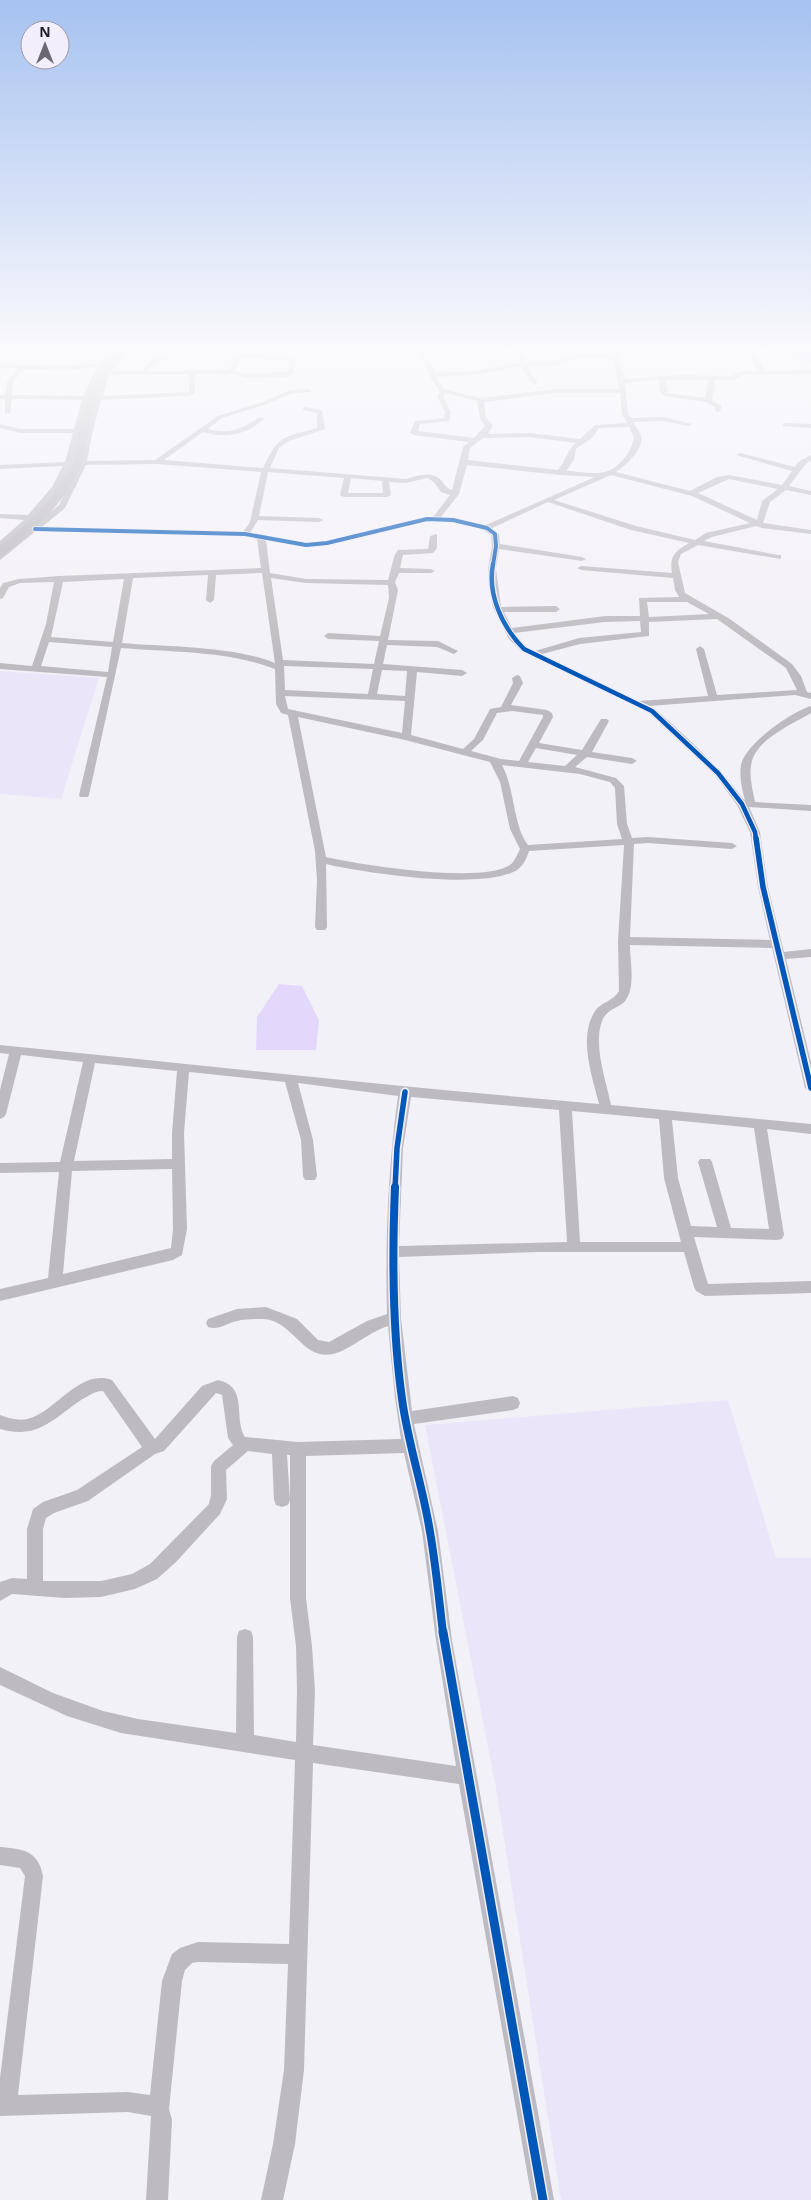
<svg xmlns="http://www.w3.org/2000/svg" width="811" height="2200" font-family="'Noto Sans',sans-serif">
<rect width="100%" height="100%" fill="#f3f1f8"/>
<!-- green -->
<g fill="#ebe5f9">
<path d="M0,671l99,7 -38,121 -61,-5z"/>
<path d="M728,1400l48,158h35v642h-250l-65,-412 -71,-363z"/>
</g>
<!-- water -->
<g fill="#e4d7fc">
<path d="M773,350h27l11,3v11z"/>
<path d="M279,984l23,2 17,34 -3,30h-60l1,-33z"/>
</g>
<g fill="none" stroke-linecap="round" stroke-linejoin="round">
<!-- minor -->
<g fill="#bdbbc1" fill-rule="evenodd">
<path d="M113,350h6l-12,12 1,2c-23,14 -27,74 -36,100 -9,24 -27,44 -45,62 -8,7 -17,18 -27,21v-6l24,-21 -24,-2v-4l28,1 24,-28 11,-21 -63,3v-4l65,-3 8,-29h-52l-21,-5v-4l21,5h53l8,-29 -70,-1 -2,14 -5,1v-15h-5v-4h5l2,-13 11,-14h-18v-4l66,2 34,-3zM97,367l-14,29 -71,-1 1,-13 11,-13 42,1z"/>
<path d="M124,350h6l-19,21h31c6,-11 26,-22 38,-21l-29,17 -2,4 80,-1 6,-13 5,-3 47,2 9,5 -3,13 -8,3 -39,1 -15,-4h-36v19l-5,3 -89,4 -9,34 -5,27 68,-1 63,-44 45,-14 27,-12 19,-1 3,2 -1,1 -18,1 -26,11 -45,14 -14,11c23,6 32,0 52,-12l5,1c-18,17 -38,21 -62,14l-39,28 99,8c16,-34 20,-30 54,-40v-15l-14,-3v-2l2,-1 17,3 3,19 -36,12 -10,7 -9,20 136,11c11,-3 25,-9 35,1 4,5 5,8 11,10l11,-43 6,-5 -55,-7 -4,-2 5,-12 29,-3 1,-6 -8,-16 3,-4 -11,-17 -3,-10 -12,-15h6l12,15 3,8 41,-2 44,-9 -4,-12h4l6,12 30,-1 13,-6h44l1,-5h6l-1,8 6,21 51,-4 56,1c7,-7 17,-5 26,-5l-11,-21h6l12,21 46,-1v4l-68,1 -9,5h-19l-3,21 10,5 -2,5 -2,1 -3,-2v-3l-10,-5 -41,-6 -4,-4 -1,-12 -34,3 3,31 3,4 33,-1 28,7 -3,2 -25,-5 -31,1c2,4 7,10 8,14 3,14 -16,30 -25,36l74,19 27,-14 12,-2 53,10 10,-14 -56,-16 4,-2 55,14 3,-5 13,-7v5l-7,6 -15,20 22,5v4l-25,-5 -16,12 -7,21 48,7v4l-49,-6 -6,-2 -44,11 -8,4 74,14h3v4l-83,-14 -17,9 -3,8 7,31 45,26 62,45 9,12 6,16 4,1v6l-16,-4 -146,11 6,3c33,29 63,57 90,92 -3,-12 -6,-24 -4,-36 4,-21 50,-53 70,-59v7c-20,12 -57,27 -60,53 -2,12 2,24 4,36l56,3v6l-62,-4 11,25 8,55 16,65 27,-3v8l-25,2 25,103v30l-6,-4 -33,-140 -142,-3c0,17 7,47 -8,59 -8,5 -16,7 -20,17 -9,25 4,59 9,84l200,19v10l-44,-5 17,106 -2,4 -5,1 -83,-3 14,47 103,-3v12l-106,3 -9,-5 -2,-4 -10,-35h-145l-140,5 2,61 11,93 101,-15 5,2 2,5 -2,5 -5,2 -99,14 24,107 14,109 102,560h-22l-73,-416 -146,-21 -9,307 -9,74 -12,56h-22l12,-56 11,-74 4,-106 -90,-2 -6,1 -7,7 -3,11 -13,128 3,11 -4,80h-22l5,-84 -23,-4 -128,4v-38l25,-202 -5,-8 -20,-3v-18c23,2 38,3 43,29l-25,219 110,-3 22,3 12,-114 10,-27 8,-6 18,-6 91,2 6,-184 -174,-27 -54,-17 -67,-31v-18l53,26 50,18 35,8 98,14 1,-96 2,-6 6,-2 6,2 2,6 1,98 42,7 1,-52 -1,-44 -6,-48v-143h-3l3,45 -2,5 -6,2 -6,-2 -2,-5 -2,-46 -24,-3 -22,19 1,29 -7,15 -44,48 -19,17 -22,10 -34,8 -36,1 -53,-4 -12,7v-19l12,-4 15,1v-50l6,-20 10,-7 34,-12 65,-43 -39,-56c-8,0 -15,5 -22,9 -28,19 -44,40 -81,29v-14c8,3 18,6 27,4 28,-6 52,-51 85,-39l43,59 47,-53 16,-6c31,7 15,37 27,57l53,5 103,-3 -6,-41 -7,-72c-19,6 -38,24 -55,28 -30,7 -40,-33 -69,-35 -8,0 -19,0 -27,2 -10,2 -19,10 -29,6l-2,-4 2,-4 29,-10 29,-2 31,12 21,21 11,2 38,-21 20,-7c-2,-73 1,-146 11,-218l-100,-13 15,57 4,36 -2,4h-10l-2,-4 -2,-36 -16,-58 -96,-10 -5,61 3,96 -5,26 -9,5 -173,41v-12l48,-11 11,-106 -59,1v-10l60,-1 23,-100 -62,-7 -15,59 -2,3 -4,2v-29l9,-36 -9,-1v-8c200,20 399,42 599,59 -7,-28 -21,-67 -4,-93 6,-9 19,-10 24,-20l-1,-50 6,-96 -95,6c-2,7 -6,15 -12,19 -34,21 -152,3 -191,-6l1,63 -2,3h-8l-2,-3 2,-47 -2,-29 -27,-136 -7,-2 -5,-9 -1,-35c-45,-18 -105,-17 -154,-21l-32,147 -1,2h-8l-1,-2 28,-118 -107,-8v-6l32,3 14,-42 8,-42 -34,1 -11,4 -6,11 -3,1v-11l3,-5 16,-4 40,-3 202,-8 -4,-29 -12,-3 -209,-5 -36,29v-6l59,-49 20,-42 5,-29 19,-61zM241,358l45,2 4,2 -2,10 -42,2 -11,-3zM570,359h43l6,30h-64l-75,9 -36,-9 -8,-12 40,-2 45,-9 7,13 7,6 3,-4 -5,-4 -5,-11 29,-1zM189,374v18l-86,4 6,-21zM665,380h43l-3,18 -37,-5zM446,393l31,8 3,17 5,8 -11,12 -56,-7 2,-7 29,-3 2,-9 -8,-16zM555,393h65l2,21 5,9 -32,2 -15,14 -51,-6 -41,1 5,-8 -7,-8 -2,-16zM629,427l5,10c-2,14 -14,31 -29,35 -11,3 -28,-1 -39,-1l8,-11 2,-11 17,-12 6,-9zM529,437l47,6c-8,5 -10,18 -18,27l-90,-10 2,-12 13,-10zM157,464l104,8 -11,50 -7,10 -201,-5 23,-19 21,-43zM467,465l93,10 35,2 -109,48 -33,-7 -12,-1 18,-23zM268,472l76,6 -4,17 4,2h43l4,-2 -2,-13 17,1 21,-5 7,4 7,10 9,3 -17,22h-6l-100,24 -21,2 -56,-10 8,-13 61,2 4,-2 -4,-2 -60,-2zM611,475l81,21 58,27 -44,10 -11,7 -59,-14 -82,-26zM351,478l31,3 1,12h-35zM729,479l49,10 -16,12 -5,19 -59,-27zM548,502l83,28 58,13c-14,8 -20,13 -17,30l-91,-7 -4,2 4,2 92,8 2,12 4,7 -40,1 1,18h-35l-93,12 -8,-16h52l4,-3 -4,-3 -55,1 -5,-38 3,-20 83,12 4,-2 -4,-2 -82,-13 -1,-10 -7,-6zM427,521c21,1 47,1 64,14l1,11 -4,23 1,19 4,20 16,31 12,12 128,62 66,62 22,30 13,27 8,55 12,53 -140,-3 4,-93 14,-1 84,6 5,-3 -5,-3 -84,-6 -16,1 -5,-14 -3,-38 -8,-8 -41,-11 12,-10 45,7 5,-3 -5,-3 -40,-6 17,-31 -2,-2h-6l-19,31 -43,-7 14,-26 -1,-4 -5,-3 -36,-5 12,-22 -3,-7 -3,-1 -5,3 1,5 -12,24 -11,2 -16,30 -11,10 -52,-14 6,-63 45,4 5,-3 -5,-3 -79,-6 4,-19 50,2 17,7 4,-3 -20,-10 -50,-1 10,-50 -3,-8 4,-9h32l4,-2 -4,-2 -31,-1 3,-13 30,-2 4,-5v-14l-7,2 -2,13 -30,1 -3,4 -7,26 -82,-1 -36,-6 -4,-33 40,7 21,-2zM262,573l13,90c-41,-17 -108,-16 -153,-20l11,-65 75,-3 -2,25 4,3 4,-3 2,-25zM271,578l35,5 82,2 1,13 -9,38 -52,-3 -4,3 4,3 51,2 -5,23 -91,-4zM124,579l-11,63 -62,-5 12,-55zM647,602h40l22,12 -60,3zM717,619l69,49 11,22 -80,5 -13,-46 -4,-3 -4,3 12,47 -69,5 -97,-47 38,-10 69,-8v-14zM640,621l1,11 -62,6 -44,13 -8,-4 -13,-14 91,-11zM49,642l63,5 -4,25 -67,-6zM284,666l89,3 -5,25 -83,-4zM382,670l25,1 -2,25 -28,-2zM285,696l120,5 -3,32 -114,-24zM512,711l31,4v2l-24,44 -18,-2 -30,-8 12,-11 14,-27zM298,717l107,23 85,22 10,20 10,47 10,20c-3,6 -5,12 -10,16 -28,19 -150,0 -184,-8zM536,748l41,7 -12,11 -37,-4zM502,765l78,9 30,8 5,6 2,36 5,15 -94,6c-15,-19 -13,-56 -26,-80zM95,1063l82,8 -5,62v26l-98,2zM411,1097l148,13 8,132 -168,4 4,-98zM572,1111l87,8 5,59 17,64h-101zM672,1120l82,8 15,101 -38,-1 -19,-66 -2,-3h-10l-2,3 19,65 -26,-1 -13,-48zM172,1169l1,60 -2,19 -108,26 9,-103zM216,1393l6,2 6,43 5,7 -19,16 -3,5v29l-2,9 -59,60 -18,10 -31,7h-58v-52l3,-11 8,-5 34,-12 67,-47 9,-3zM404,1453l18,78 14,109 20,126 -143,-21 2,-55 -3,-44 -6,-48v-142z"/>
<path d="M355,350h7l-7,5h-29l-3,-2 3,-2z"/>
<path d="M785,423l26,1v4l-28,-2v-2z"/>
</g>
<!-- major-bridge -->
<path stroke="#b7b5bb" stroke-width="9" d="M0,552c30,-24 60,-50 76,-86 4,-11 5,-23 7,-34 6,-31 16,-59 39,-82"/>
<defs>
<path id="cycleway-far4" d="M35,529l210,5 61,11 21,-2 100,-24 26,1 34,8 8,6 1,12 -3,19"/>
<path id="cycleway-far3" d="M493,564c-6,31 10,64 31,85l128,62 66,62 24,31 13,28 1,7"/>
<g id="cycleway-far2">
<path d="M756,838l7,49 48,201"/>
<path d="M395,1189l2,-41 8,-56"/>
</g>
<path id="cycleway-far1" d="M395,1187c-3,71 -3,141 7,212 6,45 21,88 28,133 6,34 9,68 13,101"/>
<path id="cycleway" d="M443,1632l100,568"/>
</defs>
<!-- cycleway-far4 casing -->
<use href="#cycleway-far4" stroke="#f2eefb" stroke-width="5.5"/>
<!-- cycleway-far3 casing -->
<use href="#cycleway-far3" stroke="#f2eefb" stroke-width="7"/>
<!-- cycleway-far2 casing -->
<use href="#cycleway-far2" stroke="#f2eefb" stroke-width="9"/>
<!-- cycleway-far1 casing -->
<use href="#cycleway-far1" stroke="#f2eefb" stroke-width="11"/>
<!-- cycleway casing -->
<use href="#cycleway" stroke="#f2eefb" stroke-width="12"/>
<!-- cycleway-far4 -->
<use href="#cycleway-far4" stroke="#0057b8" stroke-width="4"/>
<!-- cycleway-far3 -->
<use href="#cycleway-far3" stroke="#0057b8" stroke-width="4.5"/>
<!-- cycleway-far2 -->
<use href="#cycleway-far2" stroke="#0057b8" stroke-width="5.5"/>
<!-- cycleway-far1 -->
<use href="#cycleway-far1" stroke="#0057b8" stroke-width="8"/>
<!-- cycleway -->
<use href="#cycleway" stroke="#0057b8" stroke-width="9"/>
</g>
<!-- sky -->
<linearGradient id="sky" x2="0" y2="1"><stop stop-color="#a6c2f0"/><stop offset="0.53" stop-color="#faf9fc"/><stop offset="1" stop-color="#faf9fc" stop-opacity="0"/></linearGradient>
<rect width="811" height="658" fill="url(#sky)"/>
<!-- north arrow -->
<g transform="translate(45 45)"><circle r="24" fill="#f2eefb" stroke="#9f9ba7"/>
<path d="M0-4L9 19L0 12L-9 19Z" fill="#6b6871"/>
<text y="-8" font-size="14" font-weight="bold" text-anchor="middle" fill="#221e29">N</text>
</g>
</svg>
